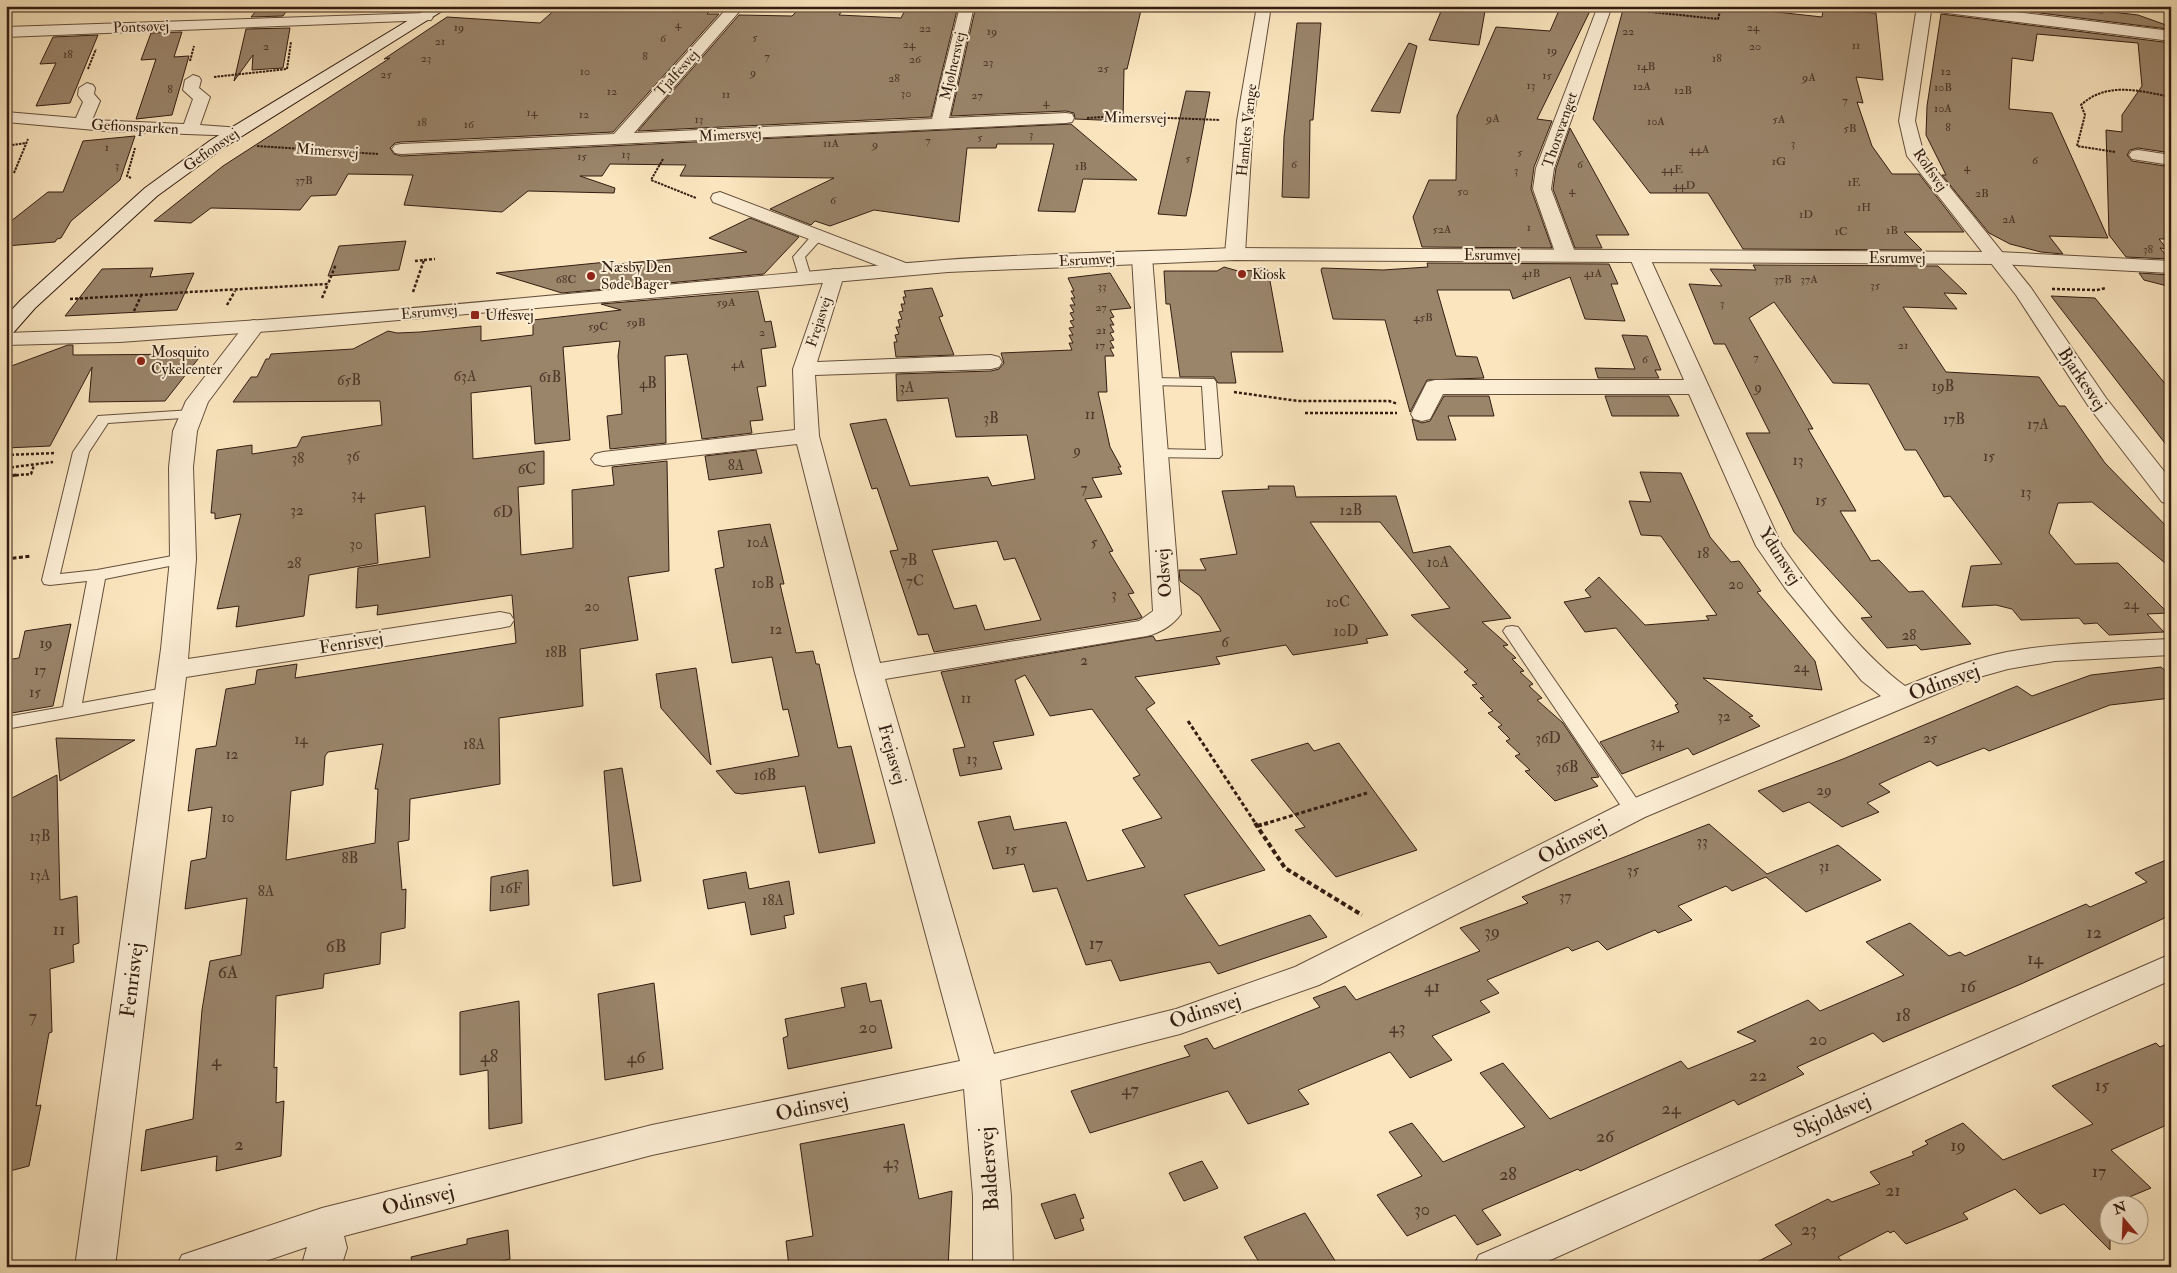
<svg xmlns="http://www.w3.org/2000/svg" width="2177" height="1273" font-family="'IM FELL Double Pica',serif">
<rect width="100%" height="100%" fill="#fae5be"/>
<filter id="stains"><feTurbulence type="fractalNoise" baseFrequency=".004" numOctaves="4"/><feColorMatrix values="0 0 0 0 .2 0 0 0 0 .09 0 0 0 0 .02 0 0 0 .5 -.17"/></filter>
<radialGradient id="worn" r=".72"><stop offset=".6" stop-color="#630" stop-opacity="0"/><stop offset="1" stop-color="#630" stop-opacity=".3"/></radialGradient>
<!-- building -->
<g fill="#9a856b" stroke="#331d11" fill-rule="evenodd">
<path d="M260,6h30l-7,10 -32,1z"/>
<path d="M559,6l151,5 -3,3h12l-106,118 -212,10 -6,1 -5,5 4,6 7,2 670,-32 66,56 -54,-1 -8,33 -37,-1 16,-67h-57l-1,4h-29l-8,74 -85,-12 -44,16 -15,-5 -4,4 -41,-16 64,-31 -154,-2 6,-11 -76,-1 -8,12h-22l35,12 -1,5 -86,-2 -26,21 -98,-7 9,-30 -65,-1 -12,21 -25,1 -11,14 -89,-2 -20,15 -37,-2 69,-55 167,-108 -6,1 63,-42 93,6z"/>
<path d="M907,6h51l-27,111 -293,14 101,-116 53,1 7,-7 43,2 -3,4 62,3z"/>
<path d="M976,6h166l-15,63h-3l-1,52 -48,-2 -1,-6 -8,-2 -115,5z"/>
<path d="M1624,6h116v2l82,9 1,-7 53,3 7,67 -27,-3 7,26 -6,-1 15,44 20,28h27l45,58h-60l18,18 -179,-1 -35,-56h-58l-57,-74z"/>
<path d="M1984,6h53v2l66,5v-2l35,4 28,10 2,4z"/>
<path d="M1446,8l39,3 -6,34 -50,-5 13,-31z"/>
<path d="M1560,8l30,3 -53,108 15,2 -18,46 -3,22 21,59 -130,-1 -9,-30 16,-37h27l1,-64 39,-89 54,4z"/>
<path d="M1941,14l230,29v110l-33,-5 -8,2 -3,5 5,6 39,6v72h-12l8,10 -7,-1 9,11 -43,-2 -17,-22 -3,-105 16,2v-17l20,-29 -4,-43 -101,-9 -4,27 -21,-3 -3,51 43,4 56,125 -59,-2 14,18 -22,-2 -31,-8 -21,-11 -47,-58h4l-20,-40 1,-29z"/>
<path d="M1297,23h24l-8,97h-3l-1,78 -27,-1 2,-60z"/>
<path d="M290,28l-7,40 -31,2 1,-15 -19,26 12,-52z"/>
<path d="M182,32l-8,25 15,-1 -17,59 -36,4 20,-60 -15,1 10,-27z"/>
<path d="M98,35l-28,68 -34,3 20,-43 -16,1 13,-27z"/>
<path d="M1409,43l8,3 -17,67 -29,-2z"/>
<path d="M1186,91l24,1 -19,101 -5,23 -28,-2z"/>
<path d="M1570,128l59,107h-33l6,13h-27l-22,-59 3,-21z"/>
<path d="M135,136l-15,44 -49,41 -10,17 -4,1 -2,3 -49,4v-21l42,-33h15l20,-51z"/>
<path d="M750,218l49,19 -35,37 -202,19 -66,-20 111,-11v3l140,-13 -38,-14z"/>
<path d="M406,241l-7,29 -71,6 11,-30z"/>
<path d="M1427,263l182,1 9,20h-7l14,37 -40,-2 -15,-42 -57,22 -3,-9h-73l19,66 21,1 7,21 -57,2 -17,32 -25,-92 -52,-1 -12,-49 1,-2 61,2 45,-3z"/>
<path d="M1753,265l185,1 29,28 -23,-1 13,16 -54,-2 43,65 93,5 20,29h6l40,57 66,68v37l-79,-66 -34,1 -9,30 26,31 43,-1 50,50 -21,1 17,18 -55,3 -12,-12 -13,1 -5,-6 -58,2 -9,-11 -16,-4 -34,2 9,-41 31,-2 -52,-68 -6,1 -28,-47h-11l-36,-66 -36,-1 -59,-81 -25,16 64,111h-5l48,82h-16l31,50 8,-1 30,32 14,-1 48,53 -50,6 -5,-5 -29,3 -26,-30 11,-1 -78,-85 -48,-99h24l-45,-89h-11l-25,-60 33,2 -12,-17 46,1z"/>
<path d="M1224,267l14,4 30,-1 15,82h-52l5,31h-18l-4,-6h-34l-10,-73h-4l-2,-33h53z"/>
<path d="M153,268l-3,9 44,-4 -17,37 -112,6 37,-47z"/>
<path d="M1110,273l21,35 -21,2 4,7 -4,1 4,7h-4l4,7 -4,1 4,7 -4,1 4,7h-4l4,8h-9l2,36h-9l12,55 11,20h-3l4,7 -30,4 10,19 -17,2 28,52 -4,1 25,41 -6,1 14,23 -4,2 -204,33 -6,-18 -10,1 -28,-84 8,-1 -21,-62 -5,1 -22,-65 36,-5 24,67 78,-9 4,9 43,-7 -8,-44 -71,2 -8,-39 -51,3 -1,-27 95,-3 8,-2 5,-6 -3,-10 71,-3 -3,-7h4l-4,-8h4l-4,-7 5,-1 -4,-6 4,-1 -4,-7 4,-1 -4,-7h5l-4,-7h4l-4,-7h3l-6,-13zM997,541l7,19 11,-2 26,62 -56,10 -9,-25 -22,4 -22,-59z"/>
<path d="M2139,273l32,2v12l-27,-7z"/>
<path d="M932,288l11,28 -4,1 15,38 -58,2 -2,-15h3l-2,-7 4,-1 -3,-7h4l-2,-7 4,-1 -3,-7 4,-1 -2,-7h4l-2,-7h3l-2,-6z"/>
<path d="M758,291l7,31 6,-1 5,26 -15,2 5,37 -9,1 6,33 -13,1 2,12 -50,6 -15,-85 -22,2 1,87 -56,6 -3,-33 15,-2 -4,-58 2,-15 -57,6 7,93 -35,4 -4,-58 -60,7 2,66 71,-8v33l-26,3 3,68 52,-7 -1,-58 42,-5 -2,-18 55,-6 2,110 -41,6 10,63 -58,9 3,57 -84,12 1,66 -90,15 -1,41 -11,2 4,48 4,-1 -1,39 -24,5 -1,31 -56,10 -1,14 -47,8 -2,72 3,-1 -1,36 8,-2 -3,55 -65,15 1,-15 -76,15 5,-41 47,-11 9,-109 8,-49 31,-6 6,-57 -62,11 6,-48 15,-3 6,-51 -24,4 8,-62 20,-3 10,-57 29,-5 2,-14 40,-6 -2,14 221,-35 -4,-48 -135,20 1,-10 -22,3 2,-40 72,-11 -5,-51 -50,8 3,49 -69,12 -5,41 -68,11 3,-21 -22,3 24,-95 -26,5v-6h-4l6,-63 35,-5v9l45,-7 5,-10 80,-12 -2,-24 -147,1 18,-25h6l9,-18h3l2,-5 82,-5 35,-18 9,2 23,-1 61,-6v15l52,-6v-15l88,-10 -20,-6zM383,744l-8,45h3l-3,54 -89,17 5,-69 32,-6 2,-29 3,-4z"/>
<path d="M2051,296l44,2 76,93v60z"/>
<path d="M1622,335l25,1 14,34h-6l4,8h-61l-3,-10 40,1z"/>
<path d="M68,345h5v10l129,-1 -37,47 -76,1 3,-35 -42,79 -44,2v-80z"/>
<path d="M1444,396h45l5,20h-46l8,24h-39l-5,-21 10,4 8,-2z"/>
<path d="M1605,396h64l10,20h-67z"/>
<path d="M756,450l6,23 -53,7 -4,-24z"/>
<path d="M1640,472l41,1 29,64 21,25 8,-1 22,30 -4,1 58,69 7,29 -119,-12 50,38 -4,1 11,9 -67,29 -5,-7 -66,26 -22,-32 79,-30 -4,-7 3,-1 -62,-76 -31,4 -21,-30 27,-5 -6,-7 14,-13 46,48 64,-5 -3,-4 11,-1 -56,-79 -20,-1 -12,-34 22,1z"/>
<path d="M1268,486h26l2,11 100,-1 17,57 37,-7 61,72 -29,4 26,23 -5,1 13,12 -4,1 12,12 -4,1 13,12 -4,2 13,12 -5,2 26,23 36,54 -8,1 7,8 -43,15 -30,-30 5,-1 -15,-14 5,-2 -14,-13 4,-2 -12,-12 4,-2 -14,-12 5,-2 -13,-13 4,-1 -12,-12 5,-1 -13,-12 4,-2 -57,-55 39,-7 -70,-86h-70l78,113 -22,4 2,4 -75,12 -7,-10 -70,12 4,7 -85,13 20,26 -9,6 119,161 -81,25 35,51 91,-31 17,22 -109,37 -8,-12 -90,19 -9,-21 -25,5 -29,-77 -24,4 -9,-28 -31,5 -15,-47 32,-6 4,14 52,-8 21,59 58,-14 -23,-37 40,-12 -29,-40 7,-3 -48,-66 -42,7 -25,-41 -10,5 19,55 -41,7 9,27 -42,7 -7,-27 12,-2 -24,-75 212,-36 3,5 65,-10 -21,-35 -20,-15 -1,-11h27l-6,-11 37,-5 -15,-63 47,-2z"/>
<path d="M770,524l14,60h-4l16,69 17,-2 3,13h3l19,84 13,-2 24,97 -56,10 -14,-67 -63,8 -7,-1 -19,-22 83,-15 -11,-47 -5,1 -11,-53 -40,6 -17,-94 9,-2 -6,-36z"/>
<path d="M71,624l-18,82 -47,8v-54l13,-2 6,-27z"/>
<path d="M2161,667l10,9v22l-61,7 -121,46 -5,-3 -47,18 -7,-5 -51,23 11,8 -23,11 12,9 -37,15 -33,-25 -26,10 -25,-21 85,-32 174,-73 15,10 59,-21z"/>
<path d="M696,668l15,97 -50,-57 -5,-34z"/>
<path d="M56,738l79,2 -75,41z"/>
<path d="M1308,743l6,8 25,-8 78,107 -81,27 -41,-47 10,-3 -54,-67z"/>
<path d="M622,768l19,113 -28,5 -9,-115z"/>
<path d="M57,775l3,125 17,-4 2,47 -6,2 1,17 -24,7 2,63 -3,1 -13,73 5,-1 -12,61 -23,6v-371z"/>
<path d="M1709,824l58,50 71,-29 43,35 -75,32 -40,-35 -34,14 -6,-5 -48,20 14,14 -34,13 -3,-3 -48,20 -9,-9 -26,10 -4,-4 -81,33 12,13 -19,8 10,11 -58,24 20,24 -42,18 -20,-26 -92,38 11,14 -61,20 -20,-33 -138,42 -19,-42 119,-35 -6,-10 23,-8 7,11 106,-42 -7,-9 32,-12 11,14 124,-49 -20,-23 68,-25 -6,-6z"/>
<path d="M2171,858v57l-150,69 -138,58 -10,-9 -76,34 7,7 -66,31 -4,-5 -147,68 -7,3 -2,-2 -96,41 19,25 -24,10 -22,-30 -48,21 -30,-41 45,-19 -33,-44 23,-9 31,39 82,-35 -45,-54 23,-10 47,56 131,-58 7,8 68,-28 -19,-9 71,-32 12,11 84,-36 -38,-33 44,-19 39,33 11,-4 5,4 121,-52 4,3 57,-25 -12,-9z"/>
<path d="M528,870l1,35 -39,6 1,-34z"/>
<path d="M746,872l3,17 40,-8 5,33 -10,2 2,12 -35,7 -6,-33 -37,7 -5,-29z"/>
<path d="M654,983l9,86 -58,11 -7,-86z"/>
<path d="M866,983l4,19 11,-2 11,48 -104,21 -5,-31 5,-2 -3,-17 60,-12 -4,-19z"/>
<path d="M519,1001l3,122 -33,6 -1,-59 -28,5v-63z"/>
<path d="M2171,1042v81l-60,27 40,38 -41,17v45l-46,-46 -24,10 -25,-25 -52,24 5,6 -62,25 -12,-13 -4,2 -2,-2 -50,26 9,10h-100l45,-23 -17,-19 53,-26 4,3 48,-18 -10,-12 44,-17 -2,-3 16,-8 -3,-3 38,-18 40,37 90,-36 -41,-38 104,-43 4,4z"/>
<path d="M904,1124l15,75 33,-8 -4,76h-159l-3,-26 27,-5 -13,-92z"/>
<path d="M1202,1161l16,27 -34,13 -15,-28z"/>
<path d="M1075,1194l9,24 -4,1 4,11 -29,9 -14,-35z"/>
<path d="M1305,1213l34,54h-77l-18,-30z"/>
<path d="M508,1230l2,29 -31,8h-66l-2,-10 56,-13v-5z"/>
</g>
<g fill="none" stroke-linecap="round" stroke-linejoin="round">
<defs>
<g id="service">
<path d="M818,232l6,4 -19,21 6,20 -1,3h-10l-7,-23 21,-24z"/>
<path d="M1151,378l63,1 2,3 6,73 -3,3 -68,-1 -3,-3 8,-5 50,1 -4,-64 -56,-1 -2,-3z"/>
<path d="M192,410l7,4 -2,3 -89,6 -19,29 -29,122 37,-4 86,-16 6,2 2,3 -2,3 -84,17 -23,124 88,-16 6,2 3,4 -3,4 -6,2 -164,30v-12l57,-10 24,-126 -37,4 -6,-1 -2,-4 31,-128 25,-36z"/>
<path d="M1512,626l6,1 123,178 3,5 -3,5 -7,2 -7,-2 -124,-184 3,-4z"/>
</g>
<g id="minor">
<path d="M729,6h15l-110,127 298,-14 28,-113h14l-25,112 117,-5 6,1 2,4 -2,4 -6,1 -665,31 -6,-1 -3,-4 3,-4 6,-1 213,-10z"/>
<path d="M1257,6h14l-18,115 -8,133 -3,4h-14l-3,-4 12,-133z"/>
<path d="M1598,6h14l-58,162 -3,21 25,66 -3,4h-14l-3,-4 -23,-66 3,-21z"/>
<path d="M1917,6h49l205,25v10l-240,-30 -16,110 9,34 107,133 75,110 65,82v24l-9,-2 -73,-95 -73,-112 -109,-139 -8,-35z"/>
<path d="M426,13l7,4 -2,3 -425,17v-10z"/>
<path d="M193,75l6,2 2,3 -2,8 11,9 -10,28 41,3 3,4 -3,4 -135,-5 -100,-9v-10l70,6 7,-16 -5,-7 1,-7 8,-5 6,2 2,3 -1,6 6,7 -8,19 92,4 9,-25 -10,-9 2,-10z"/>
<path d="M2138,150l33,5v10l-39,-6 -3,-4 3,-4z"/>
<path d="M720,192l191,73 3,4 -3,4 -7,2 -7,-2 -184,-71 -2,-4 2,-4z"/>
<path d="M1639,250l7,2 3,4 133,290c32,46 78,107 123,140 33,-13 66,-27 102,-34 54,-10 109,-10 164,-13v16l-116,6 -47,8 -36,10 -327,138 -326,168 -139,49 -180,46 11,116 2,71h-40v-71l-9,-107 -312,66 -308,81 3,12 -6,19h-40l6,-20 -59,20h-72l6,-12 140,-47 330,-83 308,-64 -105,-388 -58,-229 -194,22 -8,-2 -4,-5 4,-5 8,-2 192,-22 -2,-61 34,-98 7,-2 7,2 3,4 -27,87 174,-7 8,2 3,5 -3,5 -8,2 -176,6 4,61 61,227 259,-42 14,-10 -21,-354 3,-4h14l3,4 29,357c-8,11 -21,19 -34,22l-262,43 109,375 182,-45 119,-42 328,-164 258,-107 -19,-15 -77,-93 -29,-42 -67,-152h-246l-13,25 -8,2 -8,-2 -3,-5 16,-32 8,-2h249l-55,-124 3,-4z"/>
<path d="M254,320l7,2 4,4 -57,76 -11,29 -4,36 3,92 -8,100 312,-47 10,2 4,6 -4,6 -10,2 -314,49 -71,590h-40l86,-618 9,-90 -1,-92 4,-36 13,-30 61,-79z"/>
<path d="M2171,954v26l-636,287h-62l6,-12z"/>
</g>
<path id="tertiary" d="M1235,248l763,4 173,9v12l-173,-9 -763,-4 -287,12 -663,58 -165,12 -114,3v-12c314,-9 626,-48 938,-73 97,-7 194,-8 291,-12z"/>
<path id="secondary" d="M432,6h18l-227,142 -66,48 -122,112 -22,25 -7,2v-19l15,-16 124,-112 66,-48z"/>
</defs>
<!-- service casing -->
<use href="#service" stroke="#654f3c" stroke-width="2"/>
<!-- minor casing -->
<use href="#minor" stroke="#654f3c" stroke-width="2"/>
<!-- tertiary casing -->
<use href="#tertiary" stroke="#654f3c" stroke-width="2"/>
<!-- secondary casing -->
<use href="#secondary" stroke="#331d11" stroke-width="2"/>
<!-- path-far3 -->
<g stroke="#331d11" stroke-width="2" stroke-dasharray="2.5 1" stroke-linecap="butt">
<path d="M1641,11l77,8 2,-8"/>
<path d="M190,61l4,-15"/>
<path d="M88,69l8,-20"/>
<path d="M214,77l73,-8 4,-27"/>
<path d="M1087,118l32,-2 101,4"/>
<path d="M12,145l15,-2"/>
<path d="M257,146l121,8"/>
<path d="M2115,152l-38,-6 8,-31 -4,-10c26,-24 59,-14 90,-8"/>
<path d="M663,159l-12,21 45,18"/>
<path d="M14,173l14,-34"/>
<path d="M131,178l-4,-2 8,-28"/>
</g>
<!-- path-far2 -->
<g stroke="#331d11" stroke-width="2.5" stroke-dasharray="3 2" stroke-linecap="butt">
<path d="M424,260l11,-1"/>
<path d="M2052,289l45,1 9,-2"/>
<path d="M413,292l11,-32 -9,1"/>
<path d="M322,298l6,-14"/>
<path d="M70,299l258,-15 8,-20"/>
<path d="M227,305l8,-14"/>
<path d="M134,311l7,-15"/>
<path d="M1234,392l64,9h91l9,3"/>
<path d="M1305,413h92"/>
<path d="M6,455l50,-2"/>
<path d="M6,468l47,-6"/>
<path d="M6,476l25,-2 3,-9"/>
</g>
<!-- path-far1 -->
<g stroke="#331d11" stroke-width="3" stroke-dasharray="4 2.5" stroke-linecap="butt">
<path d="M6,476l11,-1"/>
<path d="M6,559l25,-3"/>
<path d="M1188,721l68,103"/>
<path d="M1264,824l103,-31"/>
</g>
<!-- path -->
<g stroke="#331d11" stroke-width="4" stroke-dasharray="5 3" stroke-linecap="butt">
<path d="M1255,823l30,45 77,47"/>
<path d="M1257,826l11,-3"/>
</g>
<!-- service -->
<use href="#service" fill="#fceed5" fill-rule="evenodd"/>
<!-- minor -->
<use href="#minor" fill="#fceed5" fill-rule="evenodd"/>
<!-- tertiary -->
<use href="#tertiary" fill="#fceed5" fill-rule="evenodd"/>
<!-- secondary -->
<use href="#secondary" fill="#fceed5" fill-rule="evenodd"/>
</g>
<!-- markers -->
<g fill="#8f2418" stroke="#fceed5" stroke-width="2">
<circle cx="1242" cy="274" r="5"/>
<circle cx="591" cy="276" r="5"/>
<rect x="470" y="310" width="10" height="10" rx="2.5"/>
<circle cx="141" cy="361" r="5"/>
</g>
<g text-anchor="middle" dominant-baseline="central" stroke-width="4" stroke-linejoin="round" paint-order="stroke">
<!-- far-number labels -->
<g font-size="12" fill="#4d3728">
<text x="678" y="24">4</text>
<text x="459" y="27">19</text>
<text x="1753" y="27">24</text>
<text x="925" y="28">22</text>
<text x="992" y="31">19</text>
<text x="1628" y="31">22</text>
<text x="755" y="37">5</text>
<text x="663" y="38">6</text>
<text x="440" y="41">21</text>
<text x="909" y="44">24</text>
<text x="1856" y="45">11</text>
<text x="266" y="46">2</text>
<text x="1755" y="46">20</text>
<text x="1552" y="50">19</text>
<text x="68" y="54">18</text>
<text x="645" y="56">8</text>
<text x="767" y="56">7</text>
<text x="426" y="58">23</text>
<text x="1717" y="58">18</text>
<text x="915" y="59">26</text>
<text x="988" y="62">23</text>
<text x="1646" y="66">14B</text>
<text x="1103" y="68">25</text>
<text x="585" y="71">10</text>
<text x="1946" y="71">12</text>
<text x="753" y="72">9</text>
<text x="386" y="74">25</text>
<text x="1547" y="75">15</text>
<text x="1809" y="77">9A</text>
<text x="894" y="78">28</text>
<text x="1531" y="85">13</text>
<text x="1642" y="86">12A</text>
<text x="1943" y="87">10B</text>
<text x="170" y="89">8</text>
<text x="1683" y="90">12B</text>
<text x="612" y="91">12</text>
<text x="906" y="93">30</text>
<text x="726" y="94">11</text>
<text x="977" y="95">27</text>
<text x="1845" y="100">7</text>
<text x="1046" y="102">4</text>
<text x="1943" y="108">10A</text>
<text x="532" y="112">14</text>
<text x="584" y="114">12</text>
<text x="1493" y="118">9A</text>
<text x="699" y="119">13</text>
<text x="1779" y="119">5A</text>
<text x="1656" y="121">10A</text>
<text x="422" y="122">18</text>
<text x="469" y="124">16</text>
<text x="1948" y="127">8</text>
<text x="1850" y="128">5B</text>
<text x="1031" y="134">3</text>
<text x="980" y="137">5</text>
<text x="928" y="140">7</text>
<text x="831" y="143">11A</text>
<text x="1793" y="143">3</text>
<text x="875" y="144">9</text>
<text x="107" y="147">1</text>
<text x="1699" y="149">44A</text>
<text x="1520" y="152">5</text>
<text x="626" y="154">13</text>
<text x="582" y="156">15</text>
<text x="1188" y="158">5</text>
<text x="2035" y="160">6</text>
<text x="1779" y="161">1G</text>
<text x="1294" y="164">6</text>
<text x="1580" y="164">6</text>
<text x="117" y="165">3</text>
<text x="1081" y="166">1B</text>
<text x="1967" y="167">4</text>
<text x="1672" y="169">44E</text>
<text x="1516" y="170">3</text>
<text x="304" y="180">37B</text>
<text x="1854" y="182">1E</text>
<text x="1684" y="185">44D</text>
<text x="1572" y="190">4</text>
<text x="1463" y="191">50</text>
<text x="1982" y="193">2B</text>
<text x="833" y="200">6</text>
<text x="1864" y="207">1H</text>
<text x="1806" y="214">1D</text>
<text x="2009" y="219">2A</text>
<text x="1529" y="227">1</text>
<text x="1442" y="229">52A</text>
<text x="1892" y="230">1B</text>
<text x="1841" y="231">1C</text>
<text x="2148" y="249">38</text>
<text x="1531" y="273">41B</text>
<text x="1593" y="273">41A</text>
<text x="566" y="279">68C</text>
<text x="1783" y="279">37B</text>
<text x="1809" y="279">37A</text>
<text x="1875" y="285">35</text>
<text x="1102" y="286">33</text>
<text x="726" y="302">59A</text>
<text x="1722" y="303">3</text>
<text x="1101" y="307">27</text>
<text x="1423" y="317">45B</text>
<text x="636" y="322">59B</text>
<text x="598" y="326">59C</text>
<text x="1101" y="330">21</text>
<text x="762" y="332">2</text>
<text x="1100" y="345">17</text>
<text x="1903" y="345">21</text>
<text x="1756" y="357">7</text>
<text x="1645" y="359">6</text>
<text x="738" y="364">4A</text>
</g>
<!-- far-street labels -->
<g font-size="15" fill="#331d11" stroke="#fceed5">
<text transform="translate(141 27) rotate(-2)">Pontsøvej</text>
<text transform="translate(953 66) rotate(-77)">Mjølnersvej</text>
<text transform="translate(677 73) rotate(-48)">Tjalfesvej</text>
<text transform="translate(1135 118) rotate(1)">Mimersvej</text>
<text transform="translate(135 127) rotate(3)">Gefionsparken</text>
<text transform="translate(1247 130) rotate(-84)">Hamlets Vænge</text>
<text transform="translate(1560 130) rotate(-71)">Thorsvænget</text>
<text transform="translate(730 135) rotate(-3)">Mimersvej</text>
<text transform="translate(211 150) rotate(-35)">Gefionsvej</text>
<text transform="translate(327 151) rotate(4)">Mimersvej</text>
<text transform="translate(1930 170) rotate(55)">Rolfsvej</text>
<text x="1492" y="255">Esrumvej</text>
<text x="1897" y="258">Esrumvej</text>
<text transform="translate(1087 260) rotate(-3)">Esrumvej</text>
<text transform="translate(429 312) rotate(-5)">Esrumvej</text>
<text transform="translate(819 322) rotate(-72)">Frejasvej</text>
</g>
<!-- far-poi labels -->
<g font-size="15" fill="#331d11" stroke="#fceed5" text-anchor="start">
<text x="601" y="267">Næsby Den<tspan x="601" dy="17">Søde Bager</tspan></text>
<text x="1252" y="274">Kiosk</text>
<text x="485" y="315">Uffesvej</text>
<text x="151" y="352">Mosquito<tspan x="151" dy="17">Cykelcenter</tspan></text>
</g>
<!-- number labels -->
<g font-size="15" fill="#4d3728">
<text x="465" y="376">63A</text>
<text x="550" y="377">61B</text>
<text x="349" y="380">65B</text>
<text x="648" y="383">4B</text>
<text x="1943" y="386">19B</text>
<text x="907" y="387">3A</text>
<text x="1758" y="387">9</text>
<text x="1090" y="414">11</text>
<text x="991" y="418">3B</text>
<text x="1954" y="419">17B</text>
<text x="2038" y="424">17A</text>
<text x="1077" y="450">9</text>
<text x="353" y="456">36</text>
<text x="1989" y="456">15</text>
<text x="298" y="458">38</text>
<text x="1798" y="460">13</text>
<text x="736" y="465">8A</text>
<text x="527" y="469">6C</text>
<text x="1084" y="488">7</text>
<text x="2026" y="492">13</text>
<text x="358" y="494">34</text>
<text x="1821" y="500">15</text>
<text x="297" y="510">32</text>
<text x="1351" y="510">12B</text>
<text x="503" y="512">6D</text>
<text x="758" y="542">10A</text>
<text x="1094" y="542">5</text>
<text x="356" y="544">30</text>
<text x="1703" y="553">18</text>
<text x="909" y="560">7B</text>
<text x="1438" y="562">10A</text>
<text x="294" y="563">28</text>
<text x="915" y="581">7C</text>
<text x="763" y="583">10B</text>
<text x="1736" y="584">20</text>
<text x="1114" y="594">3</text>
<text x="1338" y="602">10C</text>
<text x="2131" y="604">24</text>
<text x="592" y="606">20</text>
<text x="776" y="629">12</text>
<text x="1346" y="631">10D</text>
<text x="1909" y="635">28</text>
<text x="1225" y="642">6</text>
<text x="46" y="643">19</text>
<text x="556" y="652">18B</text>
<text x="1084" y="660">2</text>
<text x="1801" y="667">24</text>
<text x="40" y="670">17</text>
<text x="35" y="692">15</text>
<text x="966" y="698">11</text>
<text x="1724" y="716">32</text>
<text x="1548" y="738">36D</text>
<text x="1930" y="738">25</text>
<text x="301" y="739">14</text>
<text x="1657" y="742">34</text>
<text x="474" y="744">18A</text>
<text x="232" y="754">12</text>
<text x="972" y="759">13</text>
<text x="1567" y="767">36B</text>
<text x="765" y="775">16B</text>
<text x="1824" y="790">29</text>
<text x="228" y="817">10</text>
<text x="40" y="836">13B</text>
<text x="1702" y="841">33</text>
<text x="1011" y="849">15</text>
<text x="350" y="858">8B</text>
<text x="1824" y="866">31</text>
<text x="1633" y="870">35</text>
<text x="40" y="875">13A</text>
<text x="511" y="888">16F</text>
<text x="266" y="891">8A</text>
<text x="1565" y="896">37</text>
<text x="773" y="900">18A</text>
</g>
<!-- street labels -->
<g font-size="18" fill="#331d11" stroke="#fceed5">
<text transform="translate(2082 379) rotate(56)">Bjarkesvej</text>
<text transform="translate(1780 556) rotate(58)">Ydunsvej</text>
<text transform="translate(1164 573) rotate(-94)">Odsvej</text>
<text transform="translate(351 643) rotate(-9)">Fenrisvej</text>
<text transform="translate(892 754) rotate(74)">Frejasvej</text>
</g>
<!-- near-number labels -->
<g font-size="18" fill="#4d3728">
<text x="59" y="929">11</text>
<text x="1492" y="931">39</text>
<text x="2094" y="932">12</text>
<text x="1096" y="943">17</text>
<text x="336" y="946">6B</text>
<text x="2035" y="958">14</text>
<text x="228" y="972">6A</text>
<text x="1432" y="986">41</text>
<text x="1968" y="986">16</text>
<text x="1903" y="1015">18</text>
<text x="33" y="1016">7</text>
<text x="868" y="1027">20</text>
<text x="1397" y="1027">43</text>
<text x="1818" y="1039">20</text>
<text x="489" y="1056">48</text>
<text x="636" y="1057">46</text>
<text x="216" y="1060">4</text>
<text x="1758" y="1075">22</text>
<text x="2102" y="1085">15</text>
<text x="1130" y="1089">47</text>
<text x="1671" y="1108">24</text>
<text x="1605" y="1136">26</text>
<text x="239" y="1144">2</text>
<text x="1958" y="1145">19</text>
<text x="891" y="1162">43</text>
<text x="2099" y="1171">17</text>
<text x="1508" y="1174">28</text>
<text x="1893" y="1190">21</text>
<text x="1422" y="1209">30</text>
<text x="1809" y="1229">23</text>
</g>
<!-- near-street labels -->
<g font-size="21" fill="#331d11" stroke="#fceed5">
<text transform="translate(1944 682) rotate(-20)">Odinsvej</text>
<text transform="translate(1572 842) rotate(-27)">Odinsvej</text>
<text transform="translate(132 980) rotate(-83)">Fenrisvej</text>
<text transform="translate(1205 1011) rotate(-18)">Odinsvej</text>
<text transform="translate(812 1107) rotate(-12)">Odinsvej</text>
<text transform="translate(1832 1116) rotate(-24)">Skjoldsvej</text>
<text transform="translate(989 1169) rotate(-94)">Baldersvej</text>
<text transform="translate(418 1200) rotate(-14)">Odinsvej</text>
</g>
</g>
<!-- margin -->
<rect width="2177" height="1273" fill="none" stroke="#fae5be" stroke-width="25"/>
<rect x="8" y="8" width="2162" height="1258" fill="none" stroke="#331d11" stroke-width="2.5"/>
<rect x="12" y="12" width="2152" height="1248" fill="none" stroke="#331d11"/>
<!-- north arrow -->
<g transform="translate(2124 1220) rotate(341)"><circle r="24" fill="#fceed5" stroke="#ac9a87"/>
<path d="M0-4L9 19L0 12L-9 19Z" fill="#8f2418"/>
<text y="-8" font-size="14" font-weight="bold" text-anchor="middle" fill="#331d11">N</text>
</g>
<rect width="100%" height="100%" filter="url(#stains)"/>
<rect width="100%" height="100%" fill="url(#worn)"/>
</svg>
